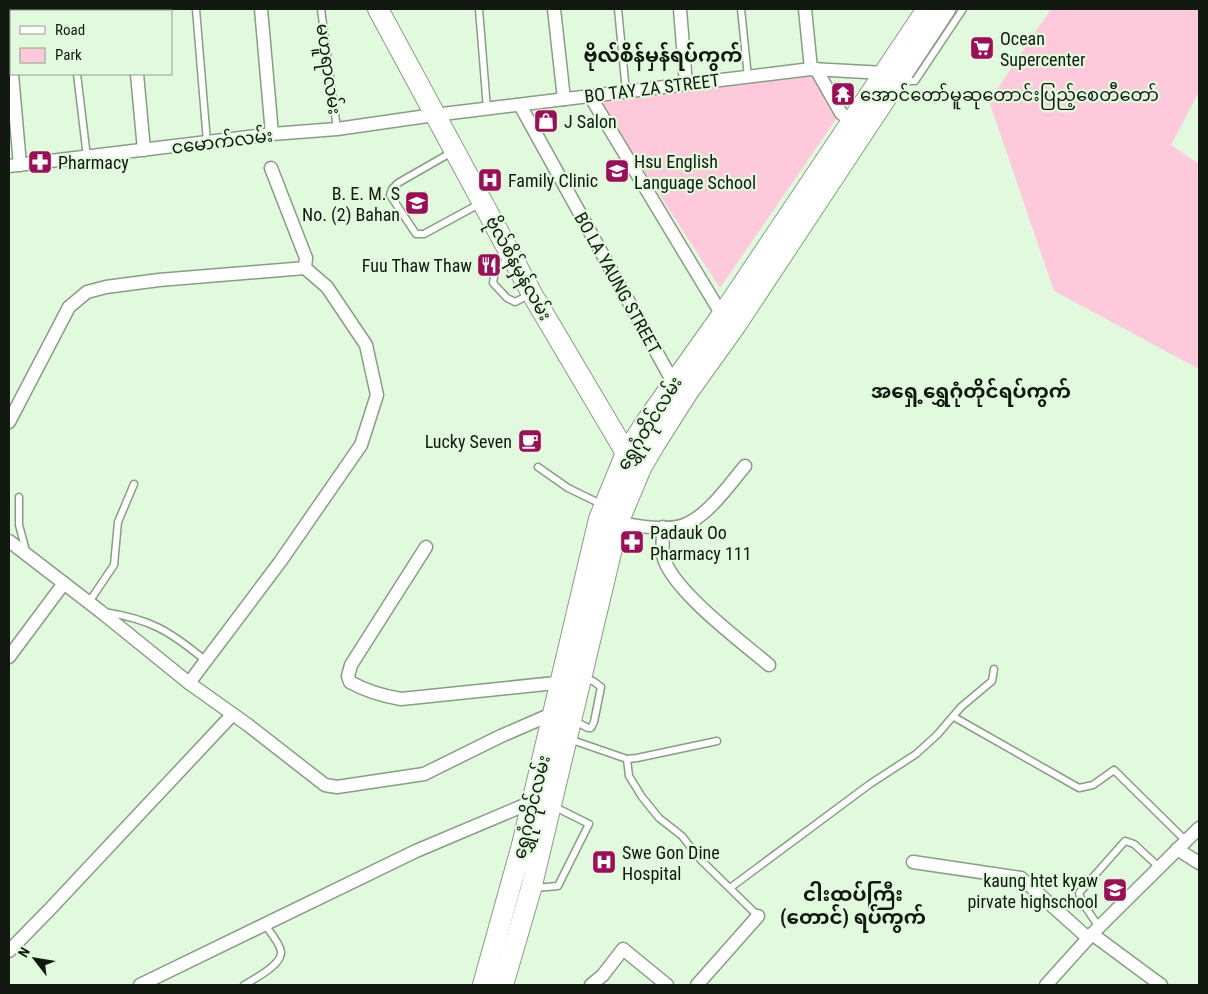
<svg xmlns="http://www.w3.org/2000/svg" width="1208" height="994" font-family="'Roboto Condensed','Noto Sans Myanmar',sans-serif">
<rect width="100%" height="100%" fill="#e1fadd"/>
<!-- green -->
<g fill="#fec9da">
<path d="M1051,9h148v83l-28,53 28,19v205l-145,-78 -65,-190z"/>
<path d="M813,73l26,42 -119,173 -122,-188z"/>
</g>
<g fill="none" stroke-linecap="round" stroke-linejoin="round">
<defs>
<g id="lane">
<path d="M70,9v2"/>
<path d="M196,9l11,133"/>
<path d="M321,9l16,120"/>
<path d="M479,9l8,100"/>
<path d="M618,9l8,83"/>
<path d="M741,9l7,68"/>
<path d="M77,74l10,83"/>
<path d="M902,81h13l48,-72"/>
<path d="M452,152l-54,31 -6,6 -2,6 26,39h8l57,-31"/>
<path d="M510,257l-15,14 -2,12 14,15 8,4 14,-7"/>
<path d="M538,467l30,21 35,17"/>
<path d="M19,497v28l7,26"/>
<path d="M89,602l25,-37 4,-43 16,-38"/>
<path d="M104,612c46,7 66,19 102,49"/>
<path d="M954,717l125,71 14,-3 21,-15 72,71"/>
<path d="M573,720l15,8h3l3,-6 7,-35 -8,-6 -10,-2"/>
<path d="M569,739l58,20 10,-1 80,-17"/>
<path d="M627,759l2,17 13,21 17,21 23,18 18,23 58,57"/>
<path d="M535,888l23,-2 31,-62 -36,-18"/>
<path d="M730,888l140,-104 46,-30 21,-19 24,-28 31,-26 2,-12"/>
<path d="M1099,927l-17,-25 -3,-9 46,-52 9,3 25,23"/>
<path d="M244,985c10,-6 38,-20 37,-33 -1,-9 -11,-20 -16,-27"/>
</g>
<g id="street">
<path d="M9,9h2"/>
<path d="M132,9v2"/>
<path d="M261,9l11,125"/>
<path d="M554,9l10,90"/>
<path d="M680,9l6,75"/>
<path d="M805,9l6,60"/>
<path d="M9,41l2,28"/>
<path d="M816,69l25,44 15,12"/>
<path d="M12,74l8,91"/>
<path d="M137,74l7,76"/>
<path d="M590,96l132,219 4,3"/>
<path d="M520,105l153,277"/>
<path d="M9,166l263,-32 65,-5 97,-14 377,-46 74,4 2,1"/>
<path d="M9,422l60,-115 18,-15 19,-5 53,-7 146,-12"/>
<path d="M611,521c19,4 56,11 73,4 24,-9 45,-40 61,-59"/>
<path d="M663,527c0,9 -1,19 0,28 6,33 79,87 106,110"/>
<path d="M9,541l91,70 89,72 59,42 77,60 12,2 87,-13 77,-38 53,-23"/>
<path d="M426,547l-75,118 -3,11 2,6c16,9 33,14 51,17l164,-17"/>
<path d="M9,657l55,-74"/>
<path d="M189,683l91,-121 81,-117 16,-50 -11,-50 -39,-58 -22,-19 1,-10 -35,-90"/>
<path d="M1177,849l22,14"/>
<path d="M913,862l108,16 67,60"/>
<path d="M1092,934l69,51"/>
<path d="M9,951l42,-43 181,-193"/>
<path d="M140,985l276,-134 116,-49"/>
<path d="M591,985l12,-10 20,-26 44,36"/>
<path d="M697,985l61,-69"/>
<path d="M1046,985l46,-51 107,-106"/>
</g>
<g id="primary">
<path d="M378,9l154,285 94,159 8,8"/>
<path d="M483,985l39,-140 77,-326 27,-66 22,-34 74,-104 205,-306"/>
<path d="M503,985l28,-96 87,-366 23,-55 14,-24 33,-52 48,-67 209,-316"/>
</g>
</defs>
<!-- lane casing -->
<use href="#lane" stroke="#879e84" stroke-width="9"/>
<!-- street casing -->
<use href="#street" stroke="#879e84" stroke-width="15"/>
<!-- primary casing -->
<use href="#primary" stroke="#879e84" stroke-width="22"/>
<!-- lane -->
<use href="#lane" stroke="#fff" stroke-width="6"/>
<!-- street -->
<use href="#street" stroke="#fff" stroke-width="12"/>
<!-- primary -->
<use href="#primary" stroke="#fff" stroke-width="20"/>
</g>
<!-- icons -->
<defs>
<symbol id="supermarket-square" viewBox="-11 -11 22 22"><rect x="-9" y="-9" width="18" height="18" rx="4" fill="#9e0d58" stroke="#e1fadd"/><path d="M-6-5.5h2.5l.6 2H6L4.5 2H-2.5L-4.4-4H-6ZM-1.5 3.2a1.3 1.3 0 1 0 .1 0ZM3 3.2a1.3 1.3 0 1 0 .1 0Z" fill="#fff"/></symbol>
<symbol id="temple-square" viewBox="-11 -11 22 22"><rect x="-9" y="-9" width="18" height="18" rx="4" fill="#9e0d58" stroke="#e1fadd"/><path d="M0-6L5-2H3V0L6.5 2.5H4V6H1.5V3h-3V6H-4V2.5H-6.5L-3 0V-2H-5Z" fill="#fff"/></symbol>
<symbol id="shop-square" viewBox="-11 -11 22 22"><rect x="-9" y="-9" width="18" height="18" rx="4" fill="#9e0d58" stroke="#e1fadd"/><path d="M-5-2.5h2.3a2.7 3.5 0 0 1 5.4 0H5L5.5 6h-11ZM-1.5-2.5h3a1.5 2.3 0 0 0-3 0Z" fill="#fff"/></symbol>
<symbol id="pharmacy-square" viewBox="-11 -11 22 22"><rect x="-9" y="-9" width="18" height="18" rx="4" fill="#9e0d58" stroke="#e1fadd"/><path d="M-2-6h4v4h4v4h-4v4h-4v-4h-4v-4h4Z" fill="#fff"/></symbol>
<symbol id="school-square" viewBox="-11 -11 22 22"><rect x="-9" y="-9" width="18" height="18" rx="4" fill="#9e0d58" stroke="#e1fadd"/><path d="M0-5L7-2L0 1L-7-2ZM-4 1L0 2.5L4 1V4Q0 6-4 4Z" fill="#fff"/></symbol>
<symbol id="hospital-square" viewBox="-11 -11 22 22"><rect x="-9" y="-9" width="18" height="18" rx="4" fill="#9e0d58" stroke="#e1fadd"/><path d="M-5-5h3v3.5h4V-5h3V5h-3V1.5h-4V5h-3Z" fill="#fff"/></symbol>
<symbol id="restaurant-square" viewBox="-11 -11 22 22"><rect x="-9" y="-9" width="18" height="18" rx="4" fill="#9e0d58" stroke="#e1fadd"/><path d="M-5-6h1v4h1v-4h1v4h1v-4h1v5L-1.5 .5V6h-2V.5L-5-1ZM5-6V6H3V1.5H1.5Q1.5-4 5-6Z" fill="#fff"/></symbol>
<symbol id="cafe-square" viewBox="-11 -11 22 22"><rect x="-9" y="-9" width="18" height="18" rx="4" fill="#9e0d58" stroke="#e1fadd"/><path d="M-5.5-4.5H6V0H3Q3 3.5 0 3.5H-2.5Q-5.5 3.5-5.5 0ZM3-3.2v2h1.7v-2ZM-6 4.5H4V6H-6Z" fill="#fff"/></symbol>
</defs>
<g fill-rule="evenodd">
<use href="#supermarket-square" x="968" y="34" width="28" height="28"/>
<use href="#temple-square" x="829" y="80" width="28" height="28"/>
<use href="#shop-square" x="532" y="107" width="28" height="28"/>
<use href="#pharmacy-square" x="26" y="148" width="28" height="28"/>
<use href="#school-square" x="603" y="157" width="28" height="28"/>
<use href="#hospital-square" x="476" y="166" width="28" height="28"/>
<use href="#school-square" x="403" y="189" width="28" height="28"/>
<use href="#restaurant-square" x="475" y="251" width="28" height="28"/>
<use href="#cafe-square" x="516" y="427" width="28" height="28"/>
<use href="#pharmacy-square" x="618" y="528" width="28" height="28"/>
<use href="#hospital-square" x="590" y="848" width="28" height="28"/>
<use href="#school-square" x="1101" y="876" width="28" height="28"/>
</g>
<g text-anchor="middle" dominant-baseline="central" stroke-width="4.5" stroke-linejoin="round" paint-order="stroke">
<!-- poi labels -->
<g font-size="18" fill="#111910" stroke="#e1fadd" text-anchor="start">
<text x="1000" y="38">Ocean<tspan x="1000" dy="21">Supercenter</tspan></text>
<text x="860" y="94">အောင်တော်မူဆုတောင်းပြည့်စေတီတော်</text>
<text x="564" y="121">J Salon</text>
<text x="634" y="161">Hsu English<tspan x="634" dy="21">Language School</tspan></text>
<text x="58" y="162">Pharmacy</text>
<text x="508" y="180">Family Clinic</text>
<text x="400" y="193" text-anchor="end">B. E. M. S<tspan x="400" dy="21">No. (2) Bahan</tspan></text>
<text x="472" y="265" text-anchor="end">Fuu Thaw Thaw</text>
<text x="512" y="441" text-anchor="end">Lucky Seven</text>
<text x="650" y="532">Padauk Oo<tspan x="650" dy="21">Pharmacy 111</tspan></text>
<text x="622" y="852">Swe Gon Dine<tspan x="622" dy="21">Hospital</tspan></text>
<text x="1098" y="880" text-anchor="end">kaung htet kyaw<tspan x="1098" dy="21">pirvate highschool</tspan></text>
</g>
<!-- street labels -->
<g font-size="18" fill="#111910" stroke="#e1fadd">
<text transform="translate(329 69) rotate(82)">မဟူရာလမ်း</text>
<text transform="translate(652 88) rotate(-7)">BO TAY ZA STREET</text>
<text transform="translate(222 141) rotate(-7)">ငမောက်လမ်း</text>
<text transform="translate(519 268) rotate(61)">ဗိုလ်စိန်မှန်လမ်း</text>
<text transform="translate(618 283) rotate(61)">BO LA YAUNG STREET</text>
<text transform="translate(649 423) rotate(-58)">ရွှေဂုံတိုင်လမ်း</text>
<text transform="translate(531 807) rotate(-76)">ရွှေဂုံတိုင်လမ်း</text>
</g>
<!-- quarter labels -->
<g font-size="20" font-weight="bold" fill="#111910" stroke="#e1fadd">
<text x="663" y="55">ဗိုလ်စိန်မှန်ရပ်ကွက်</text>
<text x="971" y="391">အရှေ့ရွှေဂုံတိုင်ရပ်ကွက်</text>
<text x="853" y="894">ငါးထပ်ကြီး<tspan x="853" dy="23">(တောင်) ရပ်ကွက်</tspan></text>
</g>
</g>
<!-- border -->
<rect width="1208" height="994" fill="none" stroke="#111910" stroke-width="20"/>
<!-- legend -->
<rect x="10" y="10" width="162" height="65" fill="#e1fadd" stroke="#8ea08b"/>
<rect x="20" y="26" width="25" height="8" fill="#ffffff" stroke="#8ea08b"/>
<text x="55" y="35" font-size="15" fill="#111910">Road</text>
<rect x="20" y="48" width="25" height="15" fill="#fec9da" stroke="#8ea08b"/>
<text x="55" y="60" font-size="15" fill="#111910">Park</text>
<!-- north arrow -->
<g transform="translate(35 959) rotate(301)" stroke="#e1fadd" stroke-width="4" paint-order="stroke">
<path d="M0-4L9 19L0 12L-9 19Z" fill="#111910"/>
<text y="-8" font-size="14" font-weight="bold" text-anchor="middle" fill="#111910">N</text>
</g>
</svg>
